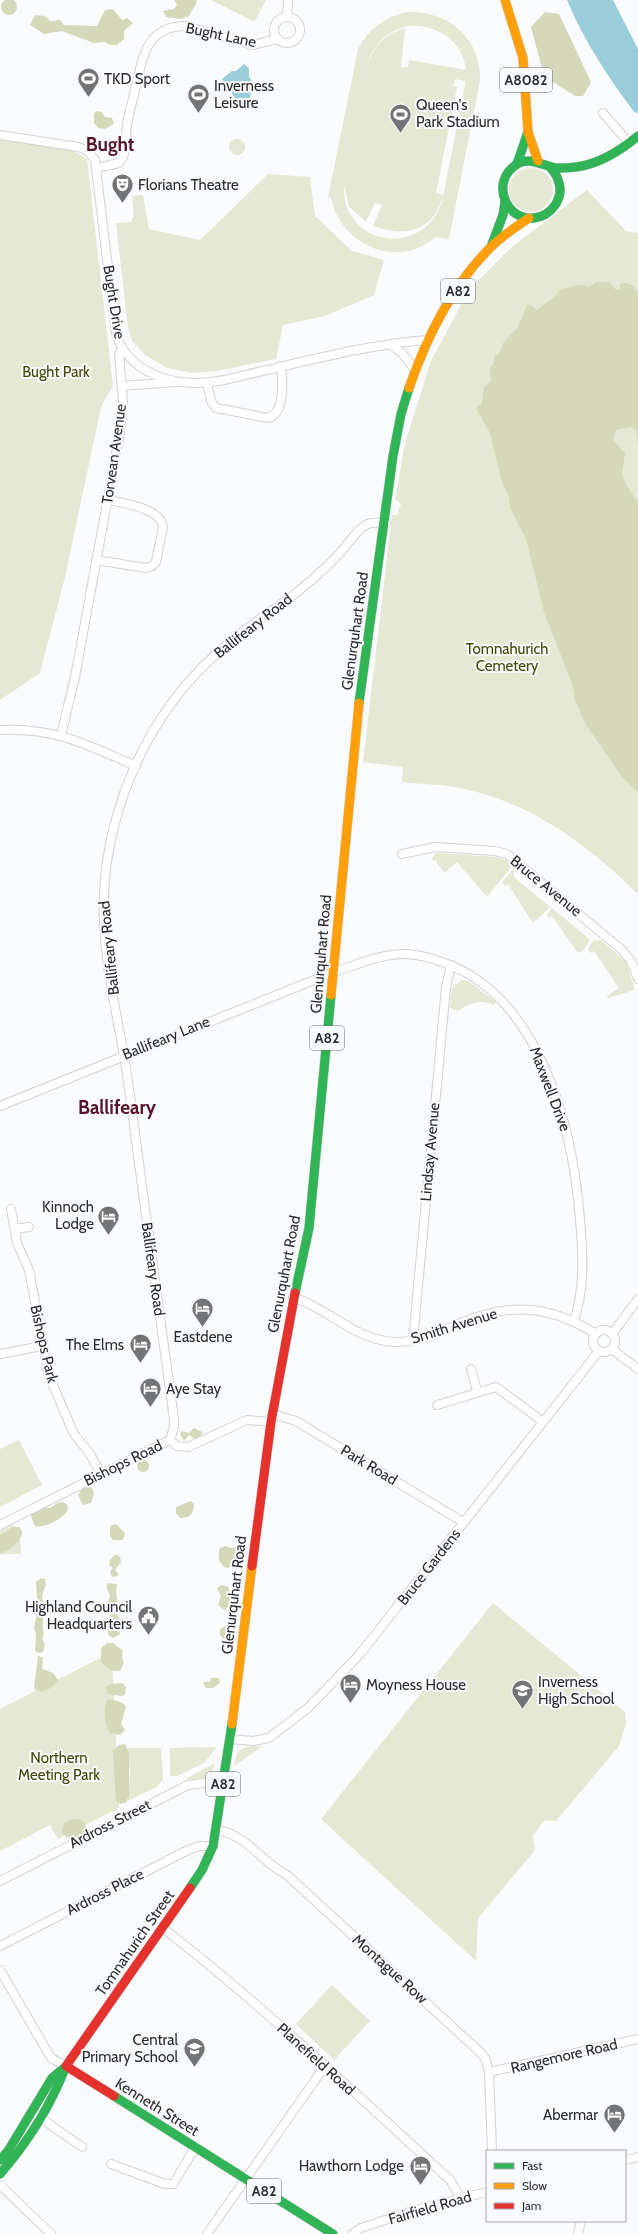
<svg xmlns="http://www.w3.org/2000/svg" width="638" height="2234" font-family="Cabin,sans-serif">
<rect width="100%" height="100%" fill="#fafbfd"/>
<!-- green -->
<g fill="#e5e8d3" fill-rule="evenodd">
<path d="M211,0h55l-10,19 -3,2z"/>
<path d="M407,12c40,-2 75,26 73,69l-31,158 -14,-2c-38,34 -95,7 -104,-39l-3,-1 30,-148c11,-20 26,-32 49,-37zM409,26c28,-2 54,15 57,44l-57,-10 -1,7h-7l4,-39c-18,5 -31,17 -36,34l-24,119 25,-125c8,-16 21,-27 39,-30zM466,72l-1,13 -23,117c-19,57 -100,44 -98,-16l5,21 17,15 9,-19 7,2 -9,21c32,12 62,5 70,-31l-7,-2 21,-106 -4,-1 2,-7 10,2z"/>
<circle cx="237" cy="147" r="8"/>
<path d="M0,139l72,11 15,9 26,227 -12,21 -36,170 -25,96 -40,27z"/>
<circle cx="531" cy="190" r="22"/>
<path d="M268,174l42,3 5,39 37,35 32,9 -10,35 -49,21 -42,9 -7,34 -59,12 -25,2 -25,-5 -23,-14 -12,-13 -4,-13 -12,-105 16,-1v-4h2l-2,-22 11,-1 6,34 51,11z"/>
<path d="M587,190l39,41 12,2v661c-52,-51 -112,-95 -184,-107 -17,-3 -35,-3 -52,-5l1,-15 -40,-5 29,-247h5l4,-11 -6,-5 10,-56 26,-82 38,-71 44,-44z"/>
<path d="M437,853l60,4 9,3 6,6 -25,31 -30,-35 -13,11 -8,-12 -4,-1 2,-6z"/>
<path d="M514,868v9l36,30 -17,16 -25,-39 -3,2 -3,-4z"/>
<path d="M552,908l38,32 -6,9 -6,4 -26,-37 -3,2 -2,-3z"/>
<path d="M601,940l25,22 9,28 -27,8 -1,-2 12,-8 -25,-37 -4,2 -2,-4 5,-8z"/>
<path d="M462,980l6,1 28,21 -2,3c-14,-6 -24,-2 -36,6l-8,-3 2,-20z"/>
<path d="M19,1440l23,45 -42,22v-58z"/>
<path d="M13,1524l7,14 1,16h-21v-23z"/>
<path d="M493,1603l132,109 1,12 -7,22 -63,75h-12l-11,15 2,14 -57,68 -2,43 -155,-142z"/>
<path d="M112,1652l7,156 -61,31 -8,-14 -50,26v-142z"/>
<path d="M263,1746l-29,20c3,-21 11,-19 29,-20z"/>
<path d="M217,1747l-13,16 -27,13h-7v-28z"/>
<path d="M128,1748h33l2,31 -6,8 -32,15 3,-2 2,-26z"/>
<path d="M215,1763c-4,17 -15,16 -30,16z"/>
<path d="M332,1985l38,36 -36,39 -38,-36z"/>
</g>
<!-- forest -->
<g fill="#d5d9ba">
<circle cx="9" cy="7" r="8"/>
<path d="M174,0h22l1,2 -8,14 -8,3 -15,-2 -3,-6 11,-2 3,-4z"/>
<path d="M113,9l9,11 5,-2 6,5 -9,8v8l-7,6h-7l-5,-3 -11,1 -32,-12 -18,3 -14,-9 5,-10 10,1 5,5 10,-1 4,5 33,1 8,-16z"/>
<path d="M545,12l14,2 32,68 -8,14h-8l-31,-20 -13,-49z"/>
<path d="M96,111l6,1 3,5 7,1 2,6 -9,5 -7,-1 -4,-5v-9z"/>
<path d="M596,282h14l6,8 4,-1v-5c8,-3 14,1 18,8v154l-2,-16 -5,-3 -15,3 -3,10 12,13 -3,20 2,8 14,22v290l-16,-16 -20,-29 -17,-25 -10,-23 -2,-14 -29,-74 -18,-73 -16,-31 -1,-11 -8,-18 -11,-46 -14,-25 6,-5 2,-16 7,-6 -1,-14 4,-4 1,-7 5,-4 3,-9 15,-16 9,-22 3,-1 7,6 19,-15 5,-6c9,-1 19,-7 28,-2z"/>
<path d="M194,1428l8,4 -1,5 -5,3 -7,-5 -5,6 -4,-7 2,-3 7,2z"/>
<circle cx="143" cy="1466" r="6"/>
<path d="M89,1486l3,2 2,6 -3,9 -8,2 -5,-10 5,-8z"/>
<path d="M191,1501l3,3c0,10 -4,14 -14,14l-4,-5v-6z"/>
<path d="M62,1502l5,2 1,5c-2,9 -25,20 -33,17l-4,-9 1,-4 8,-6 10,1 7,-5z"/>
<path d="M116,1524l9,9 -2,7h-10l-3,-4v-10z"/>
<path d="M13,1527h6l3,4c1,9 -13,21 -22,22v-18z"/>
<path d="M225,1546l7,2 7,-2 1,2 -2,14 -10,6 -4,-1 -5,-7v-11z"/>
<path d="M116,1554l4,3 1,5 -6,8 3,3v3l-6,1 -2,-6 3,-3 -4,-3 1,-5z"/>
<path d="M41,1578l4,1 1,6c-3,8 -6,10 -2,19l-2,5c3,9 -1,17 2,25l-2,5 3,6 -2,7 -4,1 -4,-2 1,-17 -2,-6 3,-15 -3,-9 3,-5 -1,-17z"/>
<path d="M108,1583l9,1 -1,8 2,13 -4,3 -5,1 -2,-3 3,-11 -4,-9z"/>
<path d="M221,1585l7,2c4,10 5,15 -3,23l-7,-5 3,-9 -4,-8z"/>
<path d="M116,1613l7,11 -4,5 1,5 -7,4 -4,-2c-2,-5 -1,-16 1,-21z"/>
<path d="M230,1623l3,1 2,13 -4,4 -5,1 -6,-7v-6z"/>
<path d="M107,1643h6l10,8 -1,7 2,5 -4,8h-9l-10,-9v-14z"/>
<path d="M38,1656l5,2 -1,11 11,4 5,7c-4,8 -13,12 -21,11l-3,-3z"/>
<path d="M211,1678h8l1,5 -7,5h-7l-3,-6h7z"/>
<path d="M122,1683l4,4 -1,7 -3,2 -14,-2 -2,-7 4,-3z"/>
<path d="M110,1699l13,4 3,4 -5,17 4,6 -5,5 -10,-2c-6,-9 -7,-23 -3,-33z"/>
<path d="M125,1744l4,8v45l-4,6 -5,1 -4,-3 -3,-50 6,-6z"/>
<path d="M72,1819h6l8,4 -2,10 -9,5 -9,-1 -4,-5 2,-9z"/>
</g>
<!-- water -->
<g fill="#9acdda">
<path d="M567,0h46l25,49v64l-4,-1c-26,-35 -50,-71 -67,-112z"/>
<path d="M244,64l5,4v9l4,6 -4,18 -8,6 -19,-28 10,-8h4z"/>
</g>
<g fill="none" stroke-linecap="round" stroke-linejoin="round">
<defs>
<g id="street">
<path d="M287,16l1,-16"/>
<circle cx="287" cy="30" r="13"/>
<path d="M603,113l26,30"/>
<path d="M0,135l78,12 9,3 8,10 21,173c9,33 44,49 76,50 25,1 51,-8 75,-13 51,-12 111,-27 162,-30"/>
<path d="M97,168l22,-5c9,-10 6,-25 8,-38 2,-13 6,-26 9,-39 7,-30 11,-60 49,-60l68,19 24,-6"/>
<path d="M391,345l11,8 13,17"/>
<path d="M207,383l4,18 5,7 52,10c17,-4 15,-37 13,-52"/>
<path d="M122,386l53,-4"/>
<path d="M96,560l50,8 6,-2 4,-4 7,-35c-2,-19 -40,-24 -55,-27"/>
<path d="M0,730c54,-3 88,15 136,36"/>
<path d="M61,735l14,-58 45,-245 3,-30 -4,-47 3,-6"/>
<path d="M402,854l33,-7 60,4 12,3 115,96 9,11 7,18"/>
<path d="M0,1106l334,-134c23,-7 48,-19 73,-18 12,1 24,4 35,8 98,33 131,166 138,258 3,34 5,68 -6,101"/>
<path d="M11,1209l6,34 12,27 20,106 25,58 16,20 11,20"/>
<path d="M15,1229l14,-2"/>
<path d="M293,1297c37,12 65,46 106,45 22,-1 44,-11 64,-20 50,-20 88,-16 133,12"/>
<circle cx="604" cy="1341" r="11"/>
<path d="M612,1334l26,-35"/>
<path d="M413,1340l33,-352 5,-23"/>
<path d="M612,1349l26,20"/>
<path d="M0,1354l42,-8"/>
<path d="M471,1369l6,22"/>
<path d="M437,1405l59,-18 46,34"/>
<path d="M273,1414l23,7 167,101"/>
<path d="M170,1440l4,-13v-8c-16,-110 -30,-220 -45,-330 -7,-56 -23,-111 -25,-167 -4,-98 38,-201 111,-267 21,-20 45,-36 69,-53 19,-14 38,-30 54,-47 9,-9 17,-24 28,-30 6,-4 13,-2 20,-2"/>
<path d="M0,1525l170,-85 7,6 11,1 59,-27 24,2"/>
<path d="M230,1739l23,2 16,-3 39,-30 52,-54 239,-303"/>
<path d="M216,1830c31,4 45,32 71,45l195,179 4,6 3,12 3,79"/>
<path d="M0,1881l188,-96 15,-2 20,2"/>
<path d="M163,1928c100,78 193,166 287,252l11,18"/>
<path d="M0,1946l188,-96 12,-4h13"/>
<path d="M0,1970l51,88 15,8"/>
<path d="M489,2072l149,-33"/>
<path d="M38,2116l44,31"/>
<path d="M625,2160l13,-3"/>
<path d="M111,2164l54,20h8l22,-36"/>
<path d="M0,2185l51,49"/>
<path d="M207,2234l118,-168"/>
<path d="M352,2234l9,-6 58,-19 68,-17"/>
<path d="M578,2234l3,-13"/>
</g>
<g id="fast">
<path d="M517,164l11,-32"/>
<path d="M550,167c3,4 7,8 8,13 7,17 -6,36 -24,38 -27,3 -42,-32 -22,-50 13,-13 25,-5 40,-1 7,2 16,1 24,0 24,-3 44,-16 62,-31"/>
<path d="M492,244l11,-29 2,-13"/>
<path d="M359,703l34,-247 8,-42 8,-26"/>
<path d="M295,1293l14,-65 22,-233"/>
<path d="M190,1888l12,-18 11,-24 19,-122"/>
<path d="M114,2096l219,138"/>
<path d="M0,2160l8,-9 44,-73 12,-10"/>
<path d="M0,2174c27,-31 51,-69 66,-108"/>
</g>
<g id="slow">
<path d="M505,0l18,58 5,74 10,29"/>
<path d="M409,388c18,-52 45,-106 85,-144 11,-10 23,-18 35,-26"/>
<path d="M331,995l28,-292"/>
<path d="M232,1724l20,-158"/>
</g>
<g id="jam">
<path d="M252,1566l19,-144 24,-129"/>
<path d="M114,2096l-48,-30 124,-178"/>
</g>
</defs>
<!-- street casing -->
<use href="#street" stroke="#d1d1d3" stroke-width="10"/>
<!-- fast casing -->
<use href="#fast" stroke="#d1d1d3" stroke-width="10"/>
<!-- slow casing -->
<use href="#slow" stroke="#d1d1d3" stroke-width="10"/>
<!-- jam casing -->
<use href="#jam" stroke="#d1d1d3" stroke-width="10"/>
<!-- street -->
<use href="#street" stroke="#fefeff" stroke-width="8"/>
<!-- fast -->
<use href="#fast" stroke="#30b455" stroke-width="9"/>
<!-- slow -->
<use href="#slow" stroke="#ff9f0a" stroke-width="9"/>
<!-- jam -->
<use href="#jam" stroke="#e5322d" stroke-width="9"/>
</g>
<!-- icons -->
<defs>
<symbol id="stadium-pin" viewBox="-11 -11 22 30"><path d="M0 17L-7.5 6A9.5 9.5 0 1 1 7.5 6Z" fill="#737476" stroke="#f9fafe"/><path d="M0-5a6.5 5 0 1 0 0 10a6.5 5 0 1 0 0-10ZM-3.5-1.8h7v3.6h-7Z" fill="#fff"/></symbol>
<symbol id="theatre-pin" viewBox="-11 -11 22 30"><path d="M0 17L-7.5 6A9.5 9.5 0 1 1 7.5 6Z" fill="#737476" stroke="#f9fafe"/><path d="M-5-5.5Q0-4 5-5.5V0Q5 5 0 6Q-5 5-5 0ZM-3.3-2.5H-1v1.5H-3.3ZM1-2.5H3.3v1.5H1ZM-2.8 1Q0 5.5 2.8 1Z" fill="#fff"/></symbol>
<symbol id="hotel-pin" viewBox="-11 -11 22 30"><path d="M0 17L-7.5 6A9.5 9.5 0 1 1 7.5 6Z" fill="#737476" stroke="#f9fafe"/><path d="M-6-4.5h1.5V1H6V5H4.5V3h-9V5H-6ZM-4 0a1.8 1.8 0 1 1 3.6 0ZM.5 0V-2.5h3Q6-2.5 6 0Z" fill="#fff"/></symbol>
<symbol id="civic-pin" viewBox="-11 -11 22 30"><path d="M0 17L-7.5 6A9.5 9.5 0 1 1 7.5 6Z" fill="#737476" stroke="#f9fafe"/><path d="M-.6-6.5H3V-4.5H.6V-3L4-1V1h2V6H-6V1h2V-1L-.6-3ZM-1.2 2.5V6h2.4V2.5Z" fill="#fff"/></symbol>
<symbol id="school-pin" viewBox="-11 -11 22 30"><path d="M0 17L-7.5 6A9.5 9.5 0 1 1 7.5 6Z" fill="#737476" stroke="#f9fafe"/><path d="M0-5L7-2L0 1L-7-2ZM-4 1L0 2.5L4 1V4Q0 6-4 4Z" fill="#fff"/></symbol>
</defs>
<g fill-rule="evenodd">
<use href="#stadium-pin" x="76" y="66" width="25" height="34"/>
<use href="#stadium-pin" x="186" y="82" width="25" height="34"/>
<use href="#stadium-pin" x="388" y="102" width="25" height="34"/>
<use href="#theatre-pin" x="110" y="172" width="25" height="34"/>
<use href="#hotel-pin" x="96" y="1204" width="25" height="34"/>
<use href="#hotel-pin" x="190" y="1296" width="25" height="34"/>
<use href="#hotel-pin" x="128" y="1332" width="25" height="34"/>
<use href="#hotel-pin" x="138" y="1376" width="25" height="34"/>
<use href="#civic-pin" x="136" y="1604" width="25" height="34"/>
<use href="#hotel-pin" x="338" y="1672" width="25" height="34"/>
<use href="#school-pin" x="510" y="1678" width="25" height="34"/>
<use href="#school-pin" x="182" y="2036" width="25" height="34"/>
<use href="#hotel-pin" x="602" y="2102" width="25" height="34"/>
<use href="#hotel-pin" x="408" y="2154" width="25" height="34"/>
</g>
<g text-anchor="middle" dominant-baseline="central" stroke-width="4" stroke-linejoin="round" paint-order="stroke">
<!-- shield labels -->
<g fill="#f9fafe" stroke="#696a6c" stroke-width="1">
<rect x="500" y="68" width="52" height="24" rx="3"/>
<rect x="441" y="279" width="34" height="24" rx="3"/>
<rect x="310" y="1026" width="34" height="24" rx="3"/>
<rect x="206" y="1772" width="34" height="24" rx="3"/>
<rect x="247" y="2179" width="34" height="24" rx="3"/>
</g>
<g font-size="14" font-weight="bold" fill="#2b2c2d">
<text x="526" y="80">A8082</text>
<text x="458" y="291">A82</text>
<text x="327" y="1038">A82</text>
<text x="223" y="1784">A82</text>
<text x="264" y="2191">A82</text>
</g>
<!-- street labels -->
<g font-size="15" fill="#2b2c2d" stroke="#f9fafe">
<text transform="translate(221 35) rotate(12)">Bught Lane</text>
<text transform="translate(114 302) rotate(81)">Bught Drive</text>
<text transform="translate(114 454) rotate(-82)">Torvean Avenue</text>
<text transform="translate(253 626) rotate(-38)">Ballifeary Road</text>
<text transform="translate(355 631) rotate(-82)">Glenurquhart Road</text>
<text transform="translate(546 886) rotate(39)">Bruce Avenue</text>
<text transform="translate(109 948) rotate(-96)">Ballifeary Road</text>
<text transform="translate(321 954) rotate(-85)">Glenurquhart Road</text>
<text transform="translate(166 1038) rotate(-22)">Ballifeary Lane</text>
<text transform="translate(550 1089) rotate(69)">Maxwell Drive</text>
<text transform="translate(430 1152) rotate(-85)">Lindsay Avenue</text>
<text transform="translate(153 1269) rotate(82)">Ballifeary Road</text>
<text transform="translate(284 1274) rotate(-79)">Glenurquhart Road</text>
<text transform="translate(454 1326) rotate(-17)">Smith Avenue</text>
<text transform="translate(44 1344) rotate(77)">Bishops Park</text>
<text transform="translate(123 1463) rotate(-26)">Bishops Road</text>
<text transform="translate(369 1465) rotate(31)">Park Road</text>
<text transform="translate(429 1567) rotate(-52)">Bruce Gardens</text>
<text transform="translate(234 1595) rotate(-83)">Glenurquhart Road</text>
<text transform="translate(110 1824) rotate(-27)">Ardross Street</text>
<text transform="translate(105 1892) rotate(-27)">Ardross Place</text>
<text transform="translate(135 1943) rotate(-55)">Tomnahurich Street</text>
<text transform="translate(390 1969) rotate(42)">Montague Row</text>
<text transform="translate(564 2056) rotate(-13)">Rangemore Road</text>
<text transform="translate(316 2059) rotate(42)">Planefield Road</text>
<text transform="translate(157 2107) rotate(32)">Kenneth Street</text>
<text transform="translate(430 2208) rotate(-16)">Fairfield Road</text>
</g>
<!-- poi labels -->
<g font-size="15" fill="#2b2c2d" stroke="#f9fafe" text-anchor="start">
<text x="104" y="79">TKD Sport</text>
<text x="214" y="86">Inverness<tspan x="214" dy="17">Leisure</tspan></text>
<text x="416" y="105">Queen's<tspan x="416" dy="17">Park Stadium</tspan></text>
<text x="138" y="185">Florians Theatre</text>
<text x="94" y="1207" text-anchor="end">Kinnoch<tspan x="94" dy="17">Lodge</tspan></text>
<text x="203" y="1337" text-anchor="middle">Eastdene</text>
<text x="124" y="1345" text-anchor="end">The Elms</text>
<text x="166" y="1389">Aye Stay</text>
<text x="132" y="1607" text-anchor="end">Highland Council<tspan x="132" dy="17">Headquarters</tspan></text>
<text x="538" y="1682">Inverness<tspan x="538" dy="17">High School</tspan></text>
<text x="366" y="1685">Moyness House</text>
<text x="178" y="2040" text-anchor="end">Central<tspan x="178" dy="17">Primary School</tspan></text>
<text x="598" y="2115" text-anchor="end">Abermar</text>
<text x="404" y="2166" text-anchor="end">Hawthorn Lodge</text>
</g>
<!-- park labels -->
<g font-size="15" fill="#444600" stroke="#f9fafe">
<text x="56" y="372">Bught Park</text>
<text x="507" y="649">Tomnahurich<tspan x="507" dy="17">Cemetery</tspan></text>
<text x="59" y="1758">Northern<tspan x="59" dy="17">Meeting Park</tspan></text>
</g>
<!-- district labels -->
<g font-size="19" font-weight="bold" fill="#58142a" stroke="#f9fafe">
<text x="110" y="144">Bught</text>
<text x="117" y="1107">Ballifeary</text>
</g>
</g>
<!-- legend -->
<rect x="486" y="2150" width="140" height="72" fill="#f9fafe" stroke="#a7a8aa"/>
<rect x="494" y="2163" width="20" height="6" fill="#30b455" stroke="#a7a8aa"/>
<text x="522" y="2170" font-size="12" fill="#2b2c2d">Fast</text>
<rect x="494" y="2183" width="20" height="6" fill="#ff9f0a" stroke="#a7a8aa"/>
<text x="522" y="2190" font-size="12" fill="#2b2c2d">Slow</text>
<rect x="494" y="2203" width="20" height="6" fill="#e5322d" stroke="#a7a8aa"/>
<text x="522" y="2210" font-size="12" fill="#2b2c2d">Jam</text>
</svg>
